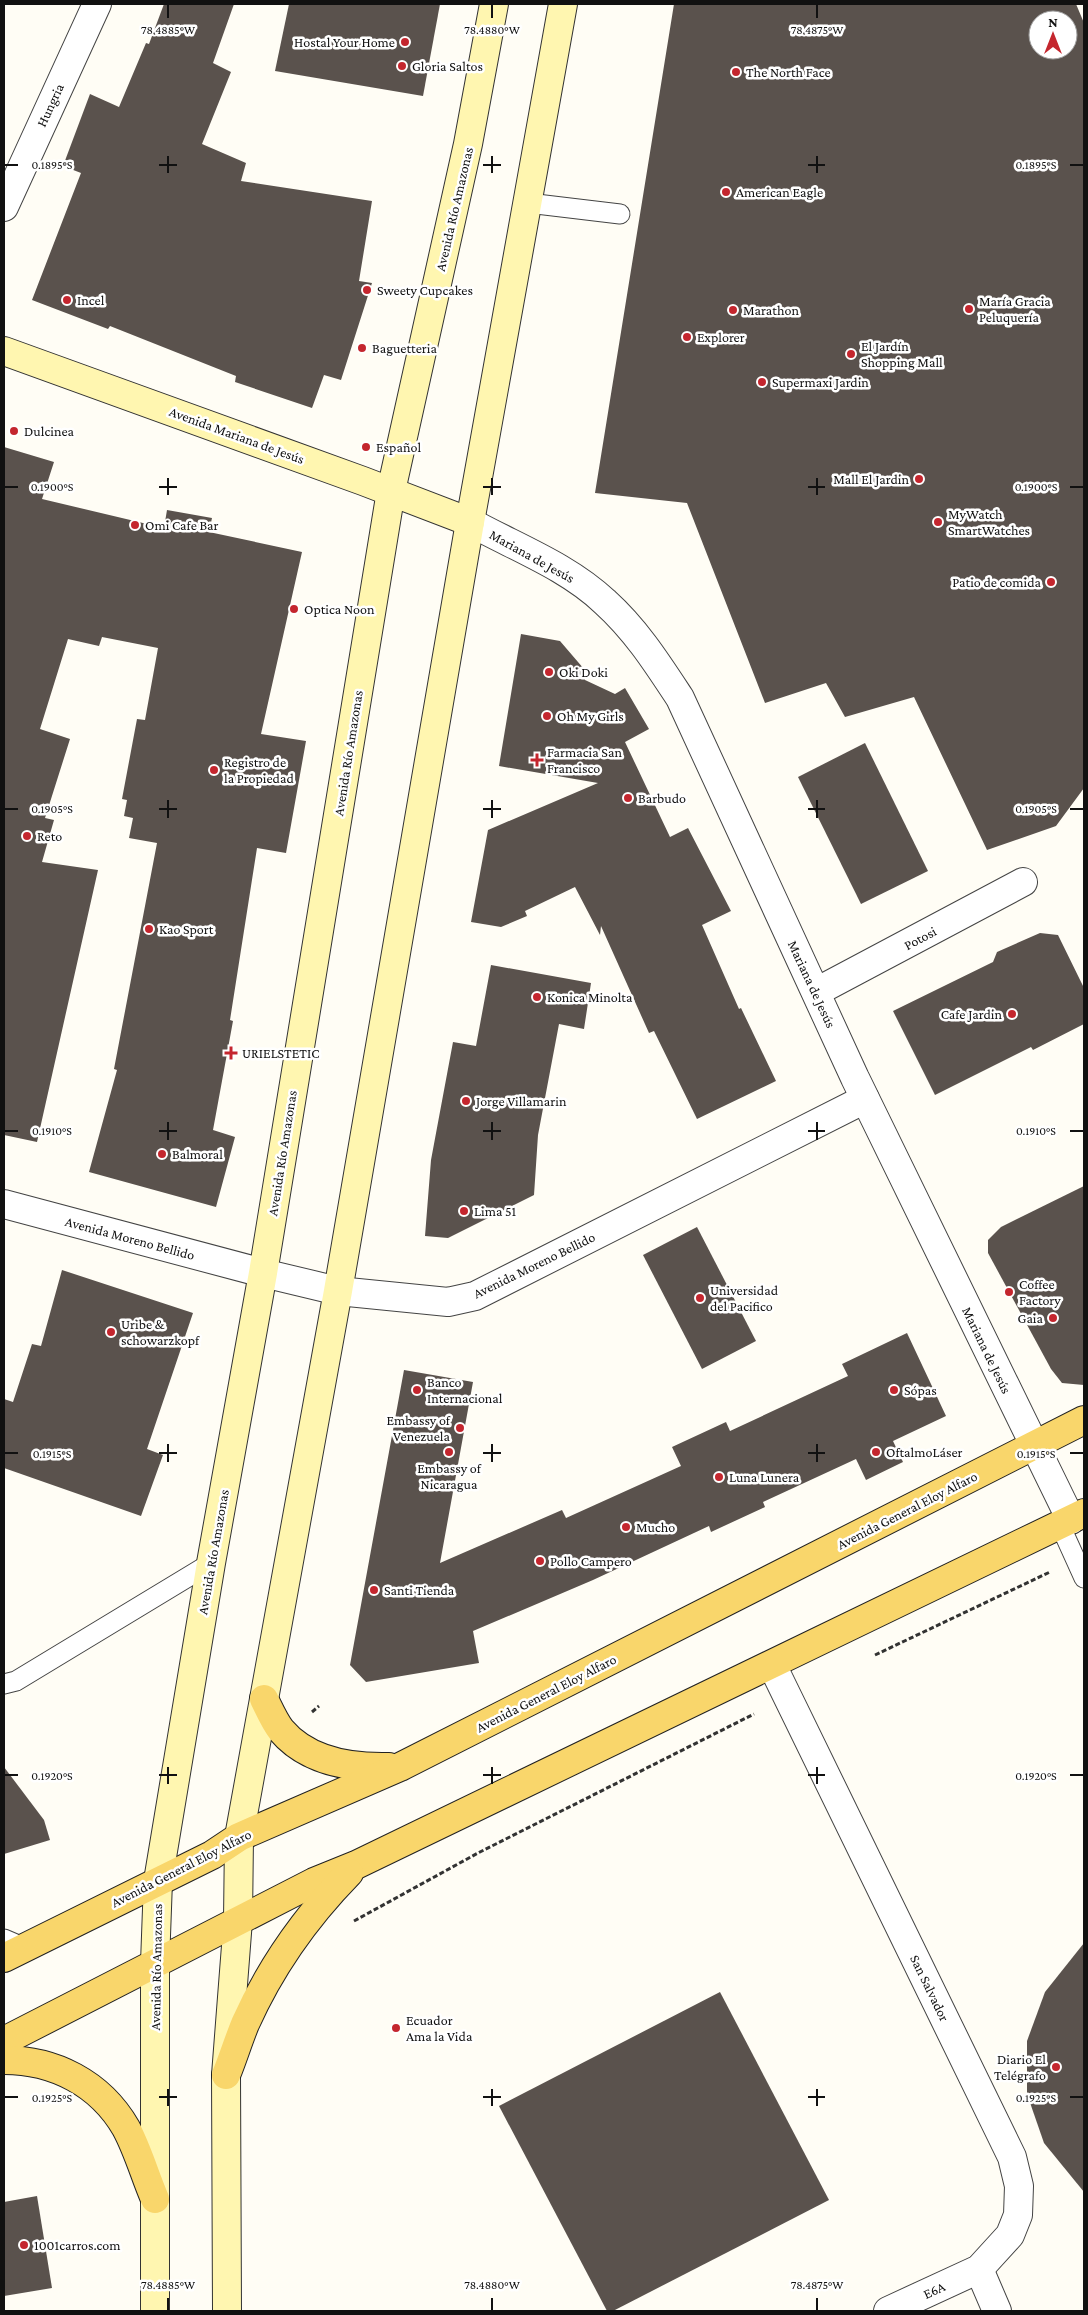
<svg xmlns="http://www.w3.org/2000/svg" width="1088" height="2315" font-family="'Crimson Pro',serif">
<rect width="100%" height="100%" fill="#fffdf5"/>
<!-- building -->
<g fill="#5a524d" fill-rule="evenodd">
<path d="M164,4h70l-21,59 18,9 -29,72 44,19 -5,18 131,20 -13,80 13,2 -31,97 -17,-5 -12,33 -77,-26 1,-6 -126,-50 -2,3 -76,-29 49,-127 -18,-7 27,-72 29,13 27,-64 3,1z"/>
<path d="M289,4h151l-17,92 -148,-25z"/>
<path d="M674,4h402l8,19v765l-28,38 -69,24 -73,-153 -69,20 -19,-34 -61,20 -78,-200 -92,-10zM1038,20h30v30h-30z"/>
<path d="M4,447l50,15 -12,37 122,29 3,-18 45,8 -3,14 93,20 -41,182 45,7 -20,112 -29,-5 -27,172 3,1 -20,109 22,7 -19,70 -127,-35 28,-102 -3,-1 43,-226 -28,-5 4,-20 -9,-2 3,-16 -5,-1 15,-80 8,1 13,-72 -56,-11 -3,9 -31,-7 -28,90 30,10 -25,79 9,2 -12,42 56,8 -61,272 -33,-7z"/>
<path d="M521,634l39,7 24,28 1,11 30,14 10,-6 24,41 -24,13 45,95 18,-9 43,83 -29,14 37,84 2,-1 35,73 -79,38 -43,-88 -5,2 -48,-107 -1,9 -25,-48 -50,24 2,5 -26,11 -30,-5 17,-92 110,-47 -99,-17z"/>
<path d="M865,743l63,128 -67,33 -63,-127z"/>
<path d="M1040,933l18,2 26,53v36l-51,26 -2,-3 -96,48 -42,-84 100,-49 4,-10z"/>
<path d="M491,965l100,18 -7,46 -25,-5 -21,111 -4,60 -86,43 -23,-2 6,-76 22,-118 23,4z"/>
<path d="M1084,1186v199l-22,-2 -11,-14 -63,-116v-13l13,-13z"/>
<path d="M697,1227l59,114 -54,28 -59,-114z"/>
<path d="M62,1270l131,43 -46,136 16,6 -22,61 -137,-48v-69l9,3 19,-58 9,2z"/>
<path d="M907,1333l39,83 -53,25 10,21 -37,18 -10,-21 -93,43 2,5 -54,25 -2,-6 -116,54 -120,51 6,32 -113,19 -16,-17 54,-295 69,12 -33,181 122,-53 4,8 115,-52 -9,-19 54,-25 4,9 118,-55 -6,-12z"/>
<path d="M4,1767l40,53 6,20 -46,14z"/>
<path d="M1084,1943v249l-40,-49 -17,-49v-53l18,-49z"/>
<path d="M720,1992l109,208 -216,111h-6l-108,-205z"/>
<path d="M37,2196l15,92 -48,8v-94z"/>
</g>
<g fill="none" stroke-linecap="round" stroke-linejoin="round">
<defs>
<g id="lane">
<path d="M528,203l92,11"/>
<path d="M1060,1525l24,53"/>
<path d="M4,1684l12,-3 195,-118"/>
<path d="M4,1939l21,9"/>
</g>
<g id="street">
<path d="M4,207l93,-203"/>
<path d="M470,522c45,25 97,44 135,80 31,28 52,61 75,96l175,380 216,442"/>
<path d="M816,992l207,-110"/>
<path d="M4,1204l259,69 75,18 110,11 27,-6 390,-197"/>
<path d="M772,1665l240,492 7,29 -1,29 -8,20 -31,34 -91,42"/>
<path d="M979,2269l18,42"/>
</g>
<g id="secondary">
<path d="M4,351l359,130 107,41"/>
<path d="M155,2311v-348l3,-82 53,-318 52,-290 128,-782 77,-347 26,-140"/>
<path d="M227,2311l-1,-236 12,-155 1,-83 99,-546 132,-769 93,-518"/>
</g>
<g id="primary">
<path d="M264,1699c5,10 10,22 17,31 26,31 70,38 108,37"/>
<path d="M4,1958l208,-103 27,-18 161,-70 684,-347"/>
<path d="M4,2041l310,-159 42,-17 728,-352"/>
<path d="M4,2060c50,0 96,23 122,68 12,22 19,48 29,71"/>
<path d="M226,2075c7,-17 12,-34 19,-51 25,-56 61,-107 104,-151"/>
</g>
</defs>
<!-- lane casing -->
<use href="#lane" stroke="#444" stroke-width="21"/>
<!-- street casing -->
<use href="#street" stroke="#444" stroke-width="30"/>
<!-- secondary casing -->
<use href="#secondary" stroke="#333" stroke-width="30"/>
<!-- primary casing -->
<use href="#primary" stroke="#222" stroke-width="30"/>
<!-- path -->
<g stroke="#333" stroke-width="3" stroke-dasharray="5 2.5" stroke-linecap="butt">
<path d="M875,1655l175,-83"/>
<path d="M312,1712l7,-6"/>
<path d="M354,1921l124,-68 276,-139"/>
</g>
<!-- lane -->
<use href="#lane" stroke="#fff" stroke-width="19"/>
<!-- street -->
<use href="#street" stroke="#fff" stroke-width="28"/>
<!-- secondary -->
<use href="#secondary" stroke="#fff6b0" stroke-width="28"/>
<!-- primary -->
<use href="#primary" stroke="#f9d66b" stroke-width="28"/>
</g>
<!-- ticks -->
<path fill="none" stroke="#111" stroke-width="2" d="M168,5v13M492,5v13M817,5v13M168,156v17M492,156v17M817,156v17M5,165h13M159,165h18M483,165h18M808,165h17M1070,165h13M168,478v17M492,478v17M817,478v17M5,487h13M159,487h18M483,487h18M808,487h17M1070,487h13M168,800v18M492,800v18M817,800v18M5,809h13M159,809h18M483,809h18M808,809h17M1070,809h13M168,1122v18M492,1122v18M817,1122v18M5,1131h13M159,1131h18M483,1131h18M808,1131h17M1070,1131h13M168,1444v18M492,1444v18M817,1444v18M5,1453h13M159,1453h18M483,1453h18M808,1453h17M1070,1453h13M168,1767v17M492,1767v17M817,1767v17M5,1775h13M159,1775h18M483,1775h18M808,1775h17M1070,1775h13M168,2089v17M492,2089v17M817,2089v17M5,2097h13M159,2097h18M483,2097h18M808,2097h17M1070,2097h13M168,2298v12M492,2298v12M817,2298v12"/>
<!-- markers -->
<g fill="#c4262e" stroke="#fff" stroke-width="2">
<circle cx="405" cy="42" r="5"/>
<circle cx="402" cy="66" r="5"/>
<circle cx="736" cy="72" r="5"/>
<circle cx="726" cy="192" r="5"/>
<circle cx="367" cy="290" r="5"/>
<circle cx="67" cy="300" r="5"/>
<circle cx="969" cy="309" r="5"/>
<circle cx="733" cy="310" r="5"/>
<circle cx="687" cy="337" r="5"/>
<circle cx="362" cy="348" r="5"/>
<circle cx="851" cy="354" r="5"/>
<circle cx="762" cy="382" r="5"/>
<circle cx="14" cy="431" r="5"/>
<circle cx="366" cy="447" r="5"/>
<circle cx="919" cy="479" r="5"/>
<circle cx="938" cy="522" r="5"/>
<circle cx="135" cy="525" r="5"/>
<circle cx="1051" cy="582" r="5"/>
<circle cx="294" cy="609" r="5"/>
<circle cx="549" cy="672" r="5"/>
<circle cx="547" cy="716" r="5"/>
<path d="M534.5 752.5h5v5h5v5h-5v5h-5v-5h-5v-5h5z"/>
<circle cx="214" cy="770" r="5"/>
<circle cx="628" cy="798" r="5"/>
<circle cx="27" cy="836" r="5"/>
<circle cx="149" cy="929" r="5"/>
<circle cx="537" cy="997" r="5"/>
<circle cx="1012" cy="1014" r="5"/>
<path d="M228.5 1045.5h5v5h5v5h-5v5h-5v-5h-5v-5h5z"/>
<circle cx="466" cy="1101" r="5"/>
<circle cx="162" cy="1154" r="5"/>
<circle cx="464" cy="1211" r="5"/>
<circle cx="1009" cy="1292" r="5"/>
<circle cx="700" cy="1298" r="5"/>
<circle cx="1053" cy="1318" r="5"/>
<circle cx="111" cy="1332" r="5"/>
<circle cx="417" cy="1390" r="5"/>
<circle cx="894" cy="1390" r="5"/>
<circle cx="460" cy="1428" r="5"/>
<circle cx="449" cy="1452" r="5"/>
<circle cx="876" cy="1452" r="5"/>
<circle cx="719" cy="1477" r="5"/>
<circle cx="626" cy="1527" r="5"/>
<circle cx="540" cy="1561" r="5"/>
<circle cx="374" cy="1590" r="5"/>
<circle cx="396" cy="2028" r="5"/>
<circle cx="1056" cy="2067" r="5"/>
<circle cx="24" cy="2245" r="5"/>
</g>
<g text-anchor="middle" dominant-baseline="central" stroke-width="5" stroke-linejoin="round" paint-order="stroke">
<!-- poi labels -->
<g font-size="14" fill="#111" stroke="#fff" text-anchor="start">
<text x="395" y="42" text-anchor="end">Hostal Your Home</text>
<text x="412" y="66">Gloria Saltos</text>
<text x="746" y="72">The North Face</text>
<text x="736" y="192">American Eagle</text>
<text x="377" y="290">Sweety Cupcakes</text>
<text x="77" y="300">Incel</text>
<text x="979" y="301">María Gracia<tspan x="979" dy="16">Peluquería</tspan></text>
<text x="743" y="310">Marathon</text>
<text x="697" y="337">Explorer</text>
<text x="861" y="346">El Jardín<tspan x="861" dy="16">Shopping Mall</tspan></text>
<text x="372" y="348">Baguetteria</text>
<text x="772" y="382">Supermaxi Jardin</text>
<text x="24" y="431">Dulcinea</text>
<text x="376" y="447">Español</text>
<text x="909" y="479" text-anchor="end">Mall El Jardin</text>
<text x="948" y="514">MyWatch<tspan x="948" dy="16">SmartWatches</tspan></text>
<text x="145" y="525">Omi Cafe Bar</text>
<text x="1041" y="582" text-anchor="end">Patio de comida</text>
<text x="304" y="609">Optica Noon</text>
<text x="559" y="672">Oki Doki</text>
<text x="557" y="716">Oh My Girls</text>
<text x="547" y="752">Farmacia San<tspan x="547" dy="16">Francisco</tspan></text>
<text x="224" y="762">Registro de<tspan x="224" dy="16">la Propiedad</tspan></text>
<text x="638" y="798">Barbudo</text>
<text x="37" y="836">Reto</text>
<text x="159" y="929">Kao Sport</text>
<text x="547" y="997">Konica Minolta</text>
<text x="1002" y="1014" text-anchor="end">Cafe Jardin</text>
<text x="242" y="1053">URIELSTETIC</text>
<text x="476" y="1101">Jorge Villamarin</text>
<text x="172" y="1154">Balmoral</text>
<text x="474" y="1211">Lima 51</text>
<text x="1019" y="1284">Coffee<tspan x="1019" dy="16">Factory</tspan></text>
<text x="710" y="1290">Universidad<tspan x="710" dy="16">del Pacifico</tspan></text>
<text x="1043" y="1318" text-anchor="end">Gaia</text>
<text x="121" y="1324">Uribe &amp;<tspan x="121" dy="16">schowarzkopf</tspan></text>
<text x="427" y="1382">Banco<tspan x="427" dy="16">Internacional</tspan></text>
<text x="904" y="1390">Sópas</text>
<text x="450" y="1420" text-anchor="end">Embassy of<tspan x="450" dy="16">Venezuela</tspan></text>
<text x="886" y="1452">OftalmoLáser</text>
<text x="449" y="1468" text-anchor="middle">Embassy of<tspan x="449" dy="16">Nicaragua</tspan></text>
<text x="729" y="1477">Luna Lunera</text>
<text x="636" y="1527">Mucho</text>
<text x="550" y="1561">Pollo Campero</text>
<text x="384" y="1590">Santi Tienda</text>
<text x="406" y="2020">Ecuador<tspan x="406" dy="16">Ama la Vida</tspan></text>
<text x="1046" y="2059" text-anchor="end">Diario El<tspan x="1046" dy="16">Telégrafo</tspan></text>
<text x="34" y="2245">1001carros.com</text>
</g>
<!-- street labels -->
<g font-size="14" fill="#111" stroke="#fff">
<text transform="translate(50 105) rotate(-65)">Hungria</text>
<text transform="translate(454 209) rotate(-77)">Avenida Río Amazonas</text>
<text transform="translate(237 435) rotate(20)">Avenida Mariana de Jesús</text>
<text transform="translate(532 556) rotate(29)">Mariana de Jesús</text>
<text transform="translate(348 753) rotate(-81)">Avenida Río Amazonas</text>
<text transform="translate(920 938) rotate(-28)">Potosi</text>
<text transform="translate(812 984) rotate(65)">Mariana de Jesús</text>
<text transform="translate(282 1153) rotate(-81)">Avenida Río Amazonas</text>
<text transform="translate(130 1238) rotate(15)">Avenida Moreno Bellido</text>
<text transform="translate(534 1265) rotate(-26)">Avenida Moreno Bellido</text>
<text transform="translate(987 1350) rotate(64)">Mariana de Jesús</text>
<text transform="translate(907 1510) rotate(-27)">Avenida General Eloy Alfaro</text>
<text transform="translate(213 1552) rotate(-80)">Avenida Río Amazonas</text>
<text transform="translate(546 1693) rotate(-27)">Avenida General Eloy Alfaro</text>
<text transform="translate(181 1868) rotate(-27)">Avenida General Eloy Alfaro</text>
<text transform="translate(156 1967) rotate(-89)">Avenida Río Amazonas</text>
<text transform="translate(930 1988) rotate(64)">San Salvador</text>
<text transform="translate(934 2290) rotate(-25)">E6A</text>
</g>
</g>
<g font-size="12" text-anchor="middle" fill="#111" stroke="#fff" stroke-width="5" stroke-linejoin="round" paint-order="stroke">
<text x="168" y="34">78.4885°W</text>
<text x="492" y="34">78.4880°W</text>
<text x="817" y="34">78.4875°W</text>
<text x="52" y="169">0.1895°S</text>
<text x="1036" y="169">0.1895°S</text>
<text x="52" y="491">0.1900°S</text>
<text x="1036" y="491">0.1900°S</text>
<text x="52" y="813">0.1905°S</text>
<text x="1036" y="813">0.1905°S</text>
<text x="52" y="1135">0.1910°S</text>
<text x="1036" y="1135">0.1910°S</text>
<text x="52" y="1458">0.1915°S</text>
<text x="1036" y="1458">0.1915°S</text>
<text x="52" y="1780">0.1920°S</text>
<text x="1036" y="1780">0.1920°S</text>
<text x="52" y="2102">0.1925°S</text>
<text x="1036" y="2102">0.1925°S</text>
<text x="168" y="2289">78.4885°W</text>
<text x="492" y="2289">78.4880°W</text>
<text x="817" y="2289">78.4875°W</text>
</g>
<!-- border -->
<rect width="1088" height="2315" fill="none" stroke="#111111" stroke-width="10"/>
<!-- north arrow -->
<g transform="translate(1053 35)"><circle r="24" fill="#ffffff" stroke="#a0a0a0"/>
<path d="M0-4L9 19L0 12L-9 19Z" fill="#c4262e"/>
<text y="-8" font-size="14" font-weight="bold" text-anchor="middle" fill="#111111">N</text>
</g>
</svg>
